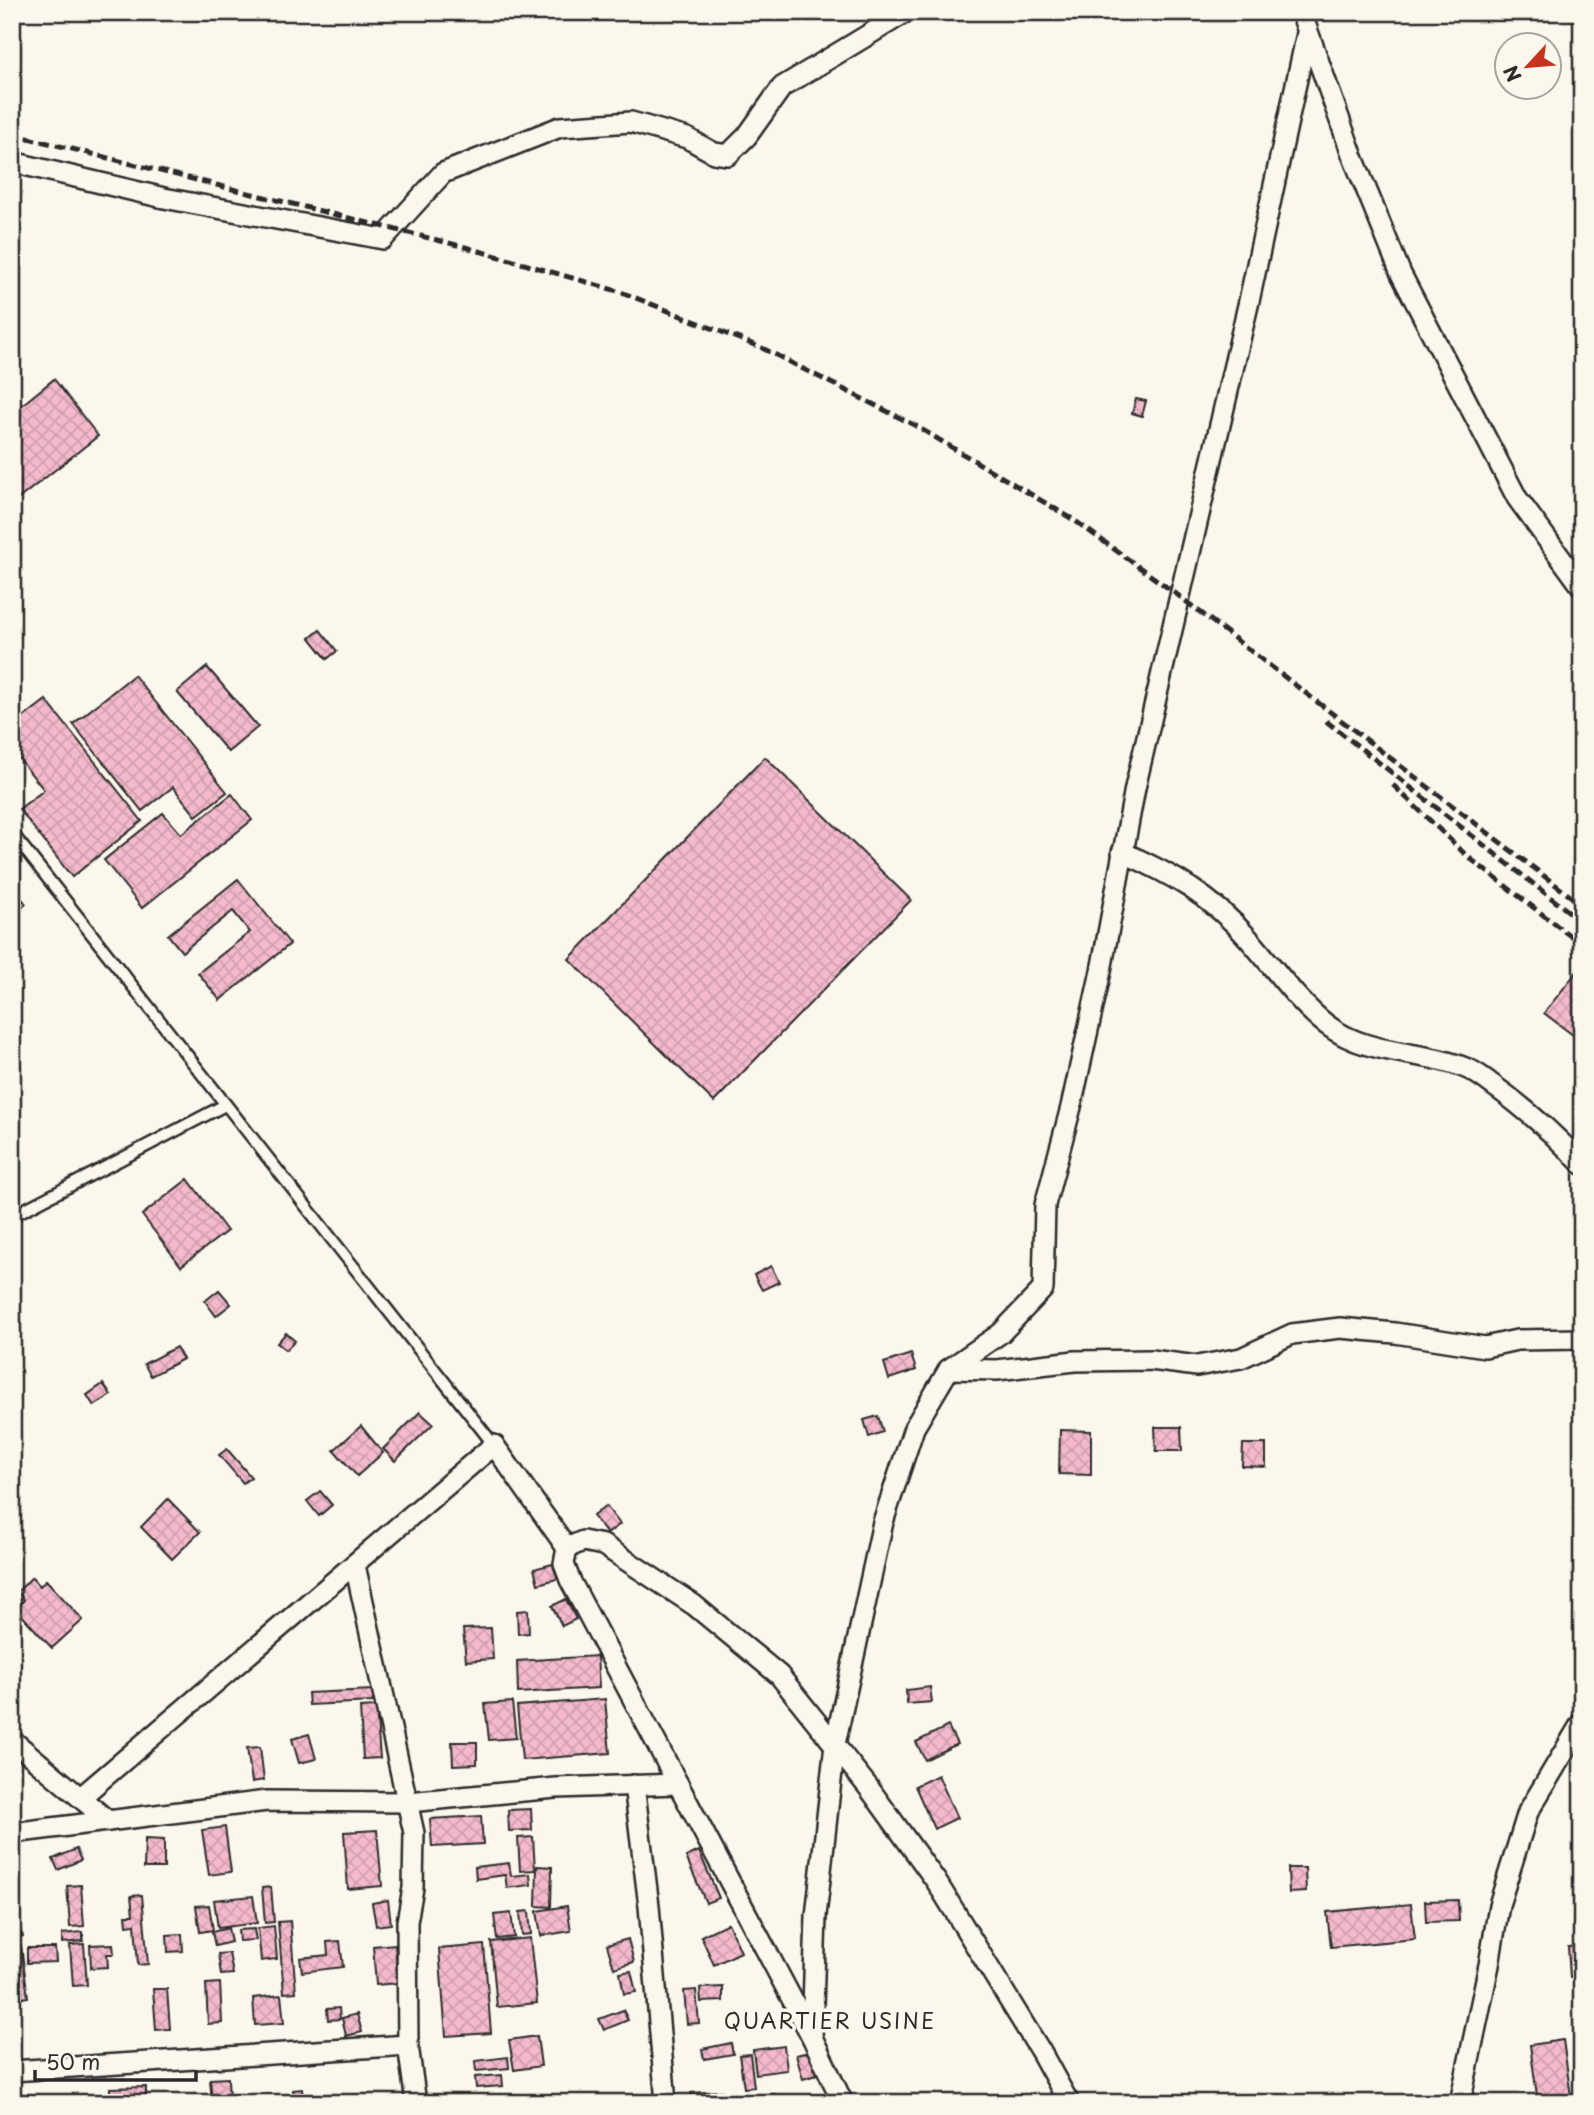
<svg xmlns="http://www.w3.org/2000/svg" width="1594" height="2115" font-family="'Playpen Sans',sans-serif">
<defs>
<pattern id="building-cross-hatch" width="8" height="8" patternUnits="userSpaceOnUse" patternTransform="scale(1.75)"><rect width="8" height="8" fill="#f4bacc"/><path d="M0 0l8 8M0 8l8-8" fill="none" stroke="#d1a0af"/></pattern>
</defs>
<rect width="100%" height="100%" fill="#fbf7ec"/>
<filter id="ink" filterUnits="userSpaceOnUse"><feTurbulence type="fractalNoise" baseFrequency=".0143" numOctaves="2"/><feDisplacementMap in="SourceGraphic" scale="14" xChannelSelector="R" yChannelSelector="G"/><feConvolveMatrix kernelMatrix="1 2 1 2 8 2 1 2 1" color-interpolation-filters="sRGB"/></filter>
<g filter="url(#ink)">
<!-- building -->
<g fill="url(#building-cross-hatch)" stroke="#2b2b2b" stroke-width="2">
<path d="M54,379l44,57 -86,68v-91z"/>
<path d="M1136,399l10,2 -4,15 -10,-3z"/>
<path d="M320,630l17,21 -10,8 -17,-21z"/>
<path d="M207,667l51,60 -30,25 -51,-60z"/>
<path d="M134,675l93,117 -31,24 -23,-29 -31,24 -69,-87z"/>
<path d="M46,700l96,121 -70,56 -53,-68 25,-19 -32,-40v-24z"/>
<path d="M765,757l146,143 -197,202 -145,-143z"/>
<path d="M232,794l20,26 -110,88 -38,-48 59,-47 18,21z"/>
<path d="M238,879l52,65 -70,56 -22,-27 52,-41 -17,-21 -51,41 -14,-17z"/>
<path d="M12,886l14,18 -14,13z"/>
<path d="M1582,965v77l-38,-29z"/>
<path d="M188,1179l39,52 -46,35 -39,-51z"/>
<path d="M771,1266l8,16 -17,8 -8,-15z"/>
<path d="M219,1290l12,14 -15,12 -11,-15z"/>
<path d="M286,1333l9,8 -9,9 -9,-7z"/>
<path d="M176,1347l7,12 -32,17 -7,-12z"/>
<path d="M911,1354l5,16 -27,9 -5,-16z"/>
<path d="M103,1384l8,11 -17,11 -7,-11z"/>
<path d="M420,1412l13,12 -38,37 -12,-12z"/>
<path d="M878,1416l5,16 -14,5 -5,-17z"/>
<path d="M361,1426l22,27 -26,23 -23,-26z"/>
<path d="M1155,1427h26l1,24h-26z"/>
<path d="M1060,1430l31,1v44l-32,-1z"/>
<path d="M1243,1444h23v23l-24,-1z"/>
<path d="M227,1449l24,28 -8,6 -24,-28z"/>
<path d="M320,1491l12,14 -13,11 -12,-15z"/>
<path d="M168,1499l32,33 -28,27 -31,-32z"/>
<path d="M606,1506l14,18 -13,10 -14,-18z"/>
<path d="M560,1562l4,15 -26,7 -4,-15z"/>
<path d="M32,1577l8,9 6,-6 37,40 -31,28 -36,-39 8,-9 -7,-8z"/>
<path d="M566,1599l10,20 -14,7 -10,-20z"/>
<path d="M528,1610l1,23 -11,1 -1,-23z"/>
<path d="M491,1628l2,31 -27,2 -3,-32z"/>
<path d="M597,1656l2,32 -81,5 -1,-32z"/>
<path d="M930,1687l2,15 -25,2 -1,-14z"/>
<path d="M373,1690v12l-64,3 -1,-12z"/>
<path d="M605,1699l5,54 -88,7 -5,-54z"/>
<path d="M512,1702l4,36 -27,2 -4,-36z"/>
<path d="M376,1707l4,51 -17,1 -3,-51z"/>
<path d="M948,1726l9,18 -32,16 -9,-18z"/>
<path d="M309,1734l7,25 -17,4 -7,-24z"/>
<path d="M452,1742h25v22l-24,1z"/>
<path d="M260,1747l4,33 -12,2 -5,-34z"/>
<path d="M938,1775l19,43 -23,11 -19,-43z"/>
<path d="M531,1809l1,21 -23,1 -1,-21z"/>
<path d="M481,1816l2,28 -51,3 -2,-28z"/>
<path d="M225,1827l6,45 -22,3 -7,-45z"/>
<path d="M377,1830l5,56 -34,3 -4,-57z"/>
<path d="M533,1837l2,33 -15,1 -2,-33z"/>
<path d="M145,1839l19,1v28h-20z"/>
<path d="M76,1849l5,11 -23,10 -5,-11z"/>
<path d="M699,1851l20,47 -13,5 -20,-46z"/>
<path d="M509,1863l2,13 19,-2 1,11 -24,3 -2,-13 -29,4 -1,-12z"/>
<path d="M537,1866l15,1 -1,40 -15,-1z"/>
<path d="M1288,1868h17l1,24 -17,1z"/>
<path d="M81,1885l3,41 -14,1 -3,-41z"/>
<path d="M271,1887l3,35 -9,1 -3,-35z"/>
<path d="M142,1895l6,69 -10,1 -3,-41 -8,1 -1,-10h7l-2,-19z"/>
<path d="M253,1896l4,27 -39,5 -4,-28z"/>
<path d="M388,1900l3,24 -15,2 -4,-23z"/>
<path d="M1458,1900l1,21 -33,1 -1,-21z"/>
<path d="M1411,1904l4,35 -84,8 -4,-35z"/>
<path d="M209,1905l4,25 -13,2 -4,-26z"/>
<path d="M567,1906l4,25 -30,5 -4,-25z"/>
<path d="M529,1911l2,23 -9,1 -2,-23z"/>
<path d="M511,1913l3,24 -17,2 -3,-24z"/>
<path d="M12,1917l11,19 -11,5z"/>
<path d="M290,1921l6,71 -12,1 -6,-71z"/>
<path d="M728,1923l13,29 -27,13 -13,-29z"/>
<path d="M274,1926l3,33 -16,2 -3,-33z"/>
<path d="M228,1928l3,14 -16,4 -3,-14z"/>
<path d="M254,1929l2,11 -17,1 -1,-11z"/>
<path d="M83,1932v9l-21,2v-9z"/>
<path d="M182,1934l1,17 -15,1 -1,-17z"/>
<path d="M530,1938l7,65 -40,4 -6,-65z"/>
<path d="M628,1939l6,23 -20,6 -7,-23z"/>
<path d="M340,1941l3,26 -41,5 -2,-14 28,-3 -1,-13z"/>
<path d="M84,1944l3,41 -14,1 -3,-41z"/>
<path d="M113,1944l1,10h-7l1,13 -17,1 -1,-23z"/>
<path d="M395,1944l3,39 -22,2 -3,-39z"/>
<path d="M484,1945l7,88 -45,3 -7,-87z"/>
<path d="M1582,1945v32l-12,1 -2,-31z"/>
<path d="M21,1946l7,51 -16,3v-53z"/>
<path d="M27,1948h28l1,14 -29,1z"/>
<path d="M229,1953l4,21 -12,1 -3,-21z"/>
<path d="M631,1971l5,21 -12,2 -4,-21z"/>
<path d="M220,1983l2,40 -14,1 -2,-40z"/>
<path d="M723,1987v14l-22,1 -1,-14z"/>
<path d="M153,1989h14l3,40 -14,1z"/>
<path d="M696,1990l3,33 -12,1 -3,-33z"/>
<path d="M281,1995l3,28 -29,2 -2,-27z"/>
<path d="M339,2008l1,11 -12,1 -1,-11z"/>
<path d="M623,2010l5,10 -24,10 -5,-11z"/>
<path d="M357,2014l5,18 -16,4 -4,-18z"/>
<path d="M537,2036l4,30 -27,4 -5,-30z"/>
<path d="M1563,2040l9,63h-34l-8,-58z"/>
<path d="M731,2043l2,11 -29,5 -2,-10z"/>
<path d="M784,2046l3,24 -31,4 -3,-24z"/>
<path d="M809,2052l7,23 -13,4 -7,-24z"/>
<path d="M750,2054l4,33 -10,1 -5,-33z"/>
<path d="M508,2057l1,11 -33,3 -1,-10z"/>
<path d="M502,2075l1,11 -27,2 -1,-11z"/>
<path d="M228,2078l1,25h-17l-2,-24z"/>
<path d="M146,2087v16h-36v-15z"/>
<path d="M302,2089l1,14h-8l-2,-13z"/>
<path d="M722,2091l1,12h-31l-1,-10z"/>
<path d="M1431,2093l1,10h-93v-3z"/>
<path d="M775,2094l1,9h-16l-1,-7z"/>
<path d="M89,2095l1,8h-48v-6z"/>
</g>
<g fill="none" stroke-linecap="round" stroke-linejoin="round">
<defs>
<g id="lane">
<path d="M12,833l482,612"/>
<path d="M12,1216l213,-111"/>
</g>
<g id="street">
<path d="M1301,12l52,145 48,117 116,224 65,89"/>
<path d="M12,162l152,36 219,41 60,-66 117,-46 71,-5 56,16 27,15 14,2 19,-19 35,-49 124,-75"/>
<path d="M1122,852c50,22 90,45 126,86 26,29 48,63 79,87 42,32 94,24 141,44 8,3 15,9 22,14 34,24 64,51 92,81"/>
<path d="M949,1369l48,1 78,-9 76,-1 46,6 44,-8 51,-24 48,-6 55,5 90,14 32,-7 65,-1"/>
<path d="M567,1548l16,-7 20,4 91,60 85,70 90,113 67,93 105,171 28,51"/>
<path d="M355,1565l59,268 -1,55 -6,34 1,123 8,58"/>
<path d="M12,1740l96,81"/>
<path d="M634,1785l15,121 17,197"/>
<path d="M81,1797l413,-352 73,103 -3,16 6,16 242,457 31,66"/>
<path d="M12,1833l255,-32 141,1 148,-14 122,-4"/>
<path d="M812,2037l4,-121 19,-172 48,-222 31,-94 35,-59 52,-36 42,-44 2,-84 26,-98 30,-136 34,-183 114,-487 58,-268"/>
<path d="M12,2071l396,-26"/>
<path d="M1460,2103l29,-138 10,-60 29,-93 54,-90"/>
</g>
</defs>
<!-- lane casing -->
<use href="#lane" stroke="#2b2b2b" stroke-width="15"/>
<!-- street casing -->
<use href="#street" stroke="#2b2b2b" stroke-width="24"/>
<!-- lane -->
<use href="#lane" stroke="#fbf7ec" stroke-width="10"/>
<!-- street -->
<use href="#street" stroke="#fbf7ec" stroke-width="19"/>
<!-- rail -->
<g stroke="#2b2b2b" stroke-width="5" stroke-dasharray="10 5" stroke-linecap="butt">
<path d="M12,134l457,114 152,44 141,56 154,78 158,94 105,76 403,309"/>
<path d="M1326,721l256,201"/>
<path d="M1393,785l74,71 115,89"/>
</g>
</g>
</g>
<g text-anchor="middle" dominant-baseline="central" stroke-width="7" stroke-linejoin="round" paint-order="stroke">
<!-- neighbourhood labels -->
<g font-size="21" letter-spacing="2" fill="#2b2b2b" stroke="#fbf7ec">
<text x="830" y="2020">QUARTIER USINE</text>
</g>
</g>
<!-- margin -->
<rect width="1594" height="2115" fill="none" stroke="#fbf7ec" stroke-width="42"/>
<rect x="21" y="21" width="1552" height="2073" fill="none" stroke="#2b2b2b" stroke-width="2.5" filter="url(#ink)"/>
<!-- north arrow -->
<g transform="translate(1528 66) rotate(244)"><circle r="33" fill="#fbf7ec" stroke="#a8a59f" stroke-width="2"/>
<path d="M0-5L12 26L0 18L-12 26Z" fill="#c8321e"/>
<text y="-10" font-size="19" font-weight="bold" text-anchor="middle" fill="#2b2b2b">N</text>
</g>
<!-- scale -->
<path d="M35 2070v10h161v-10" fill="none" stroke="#2b2b2b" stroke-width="3.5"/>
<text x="46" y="2070" font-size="21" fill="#2b2b2b" stroke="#fbf7ec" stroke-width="5" paint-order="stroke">50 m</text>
</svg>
